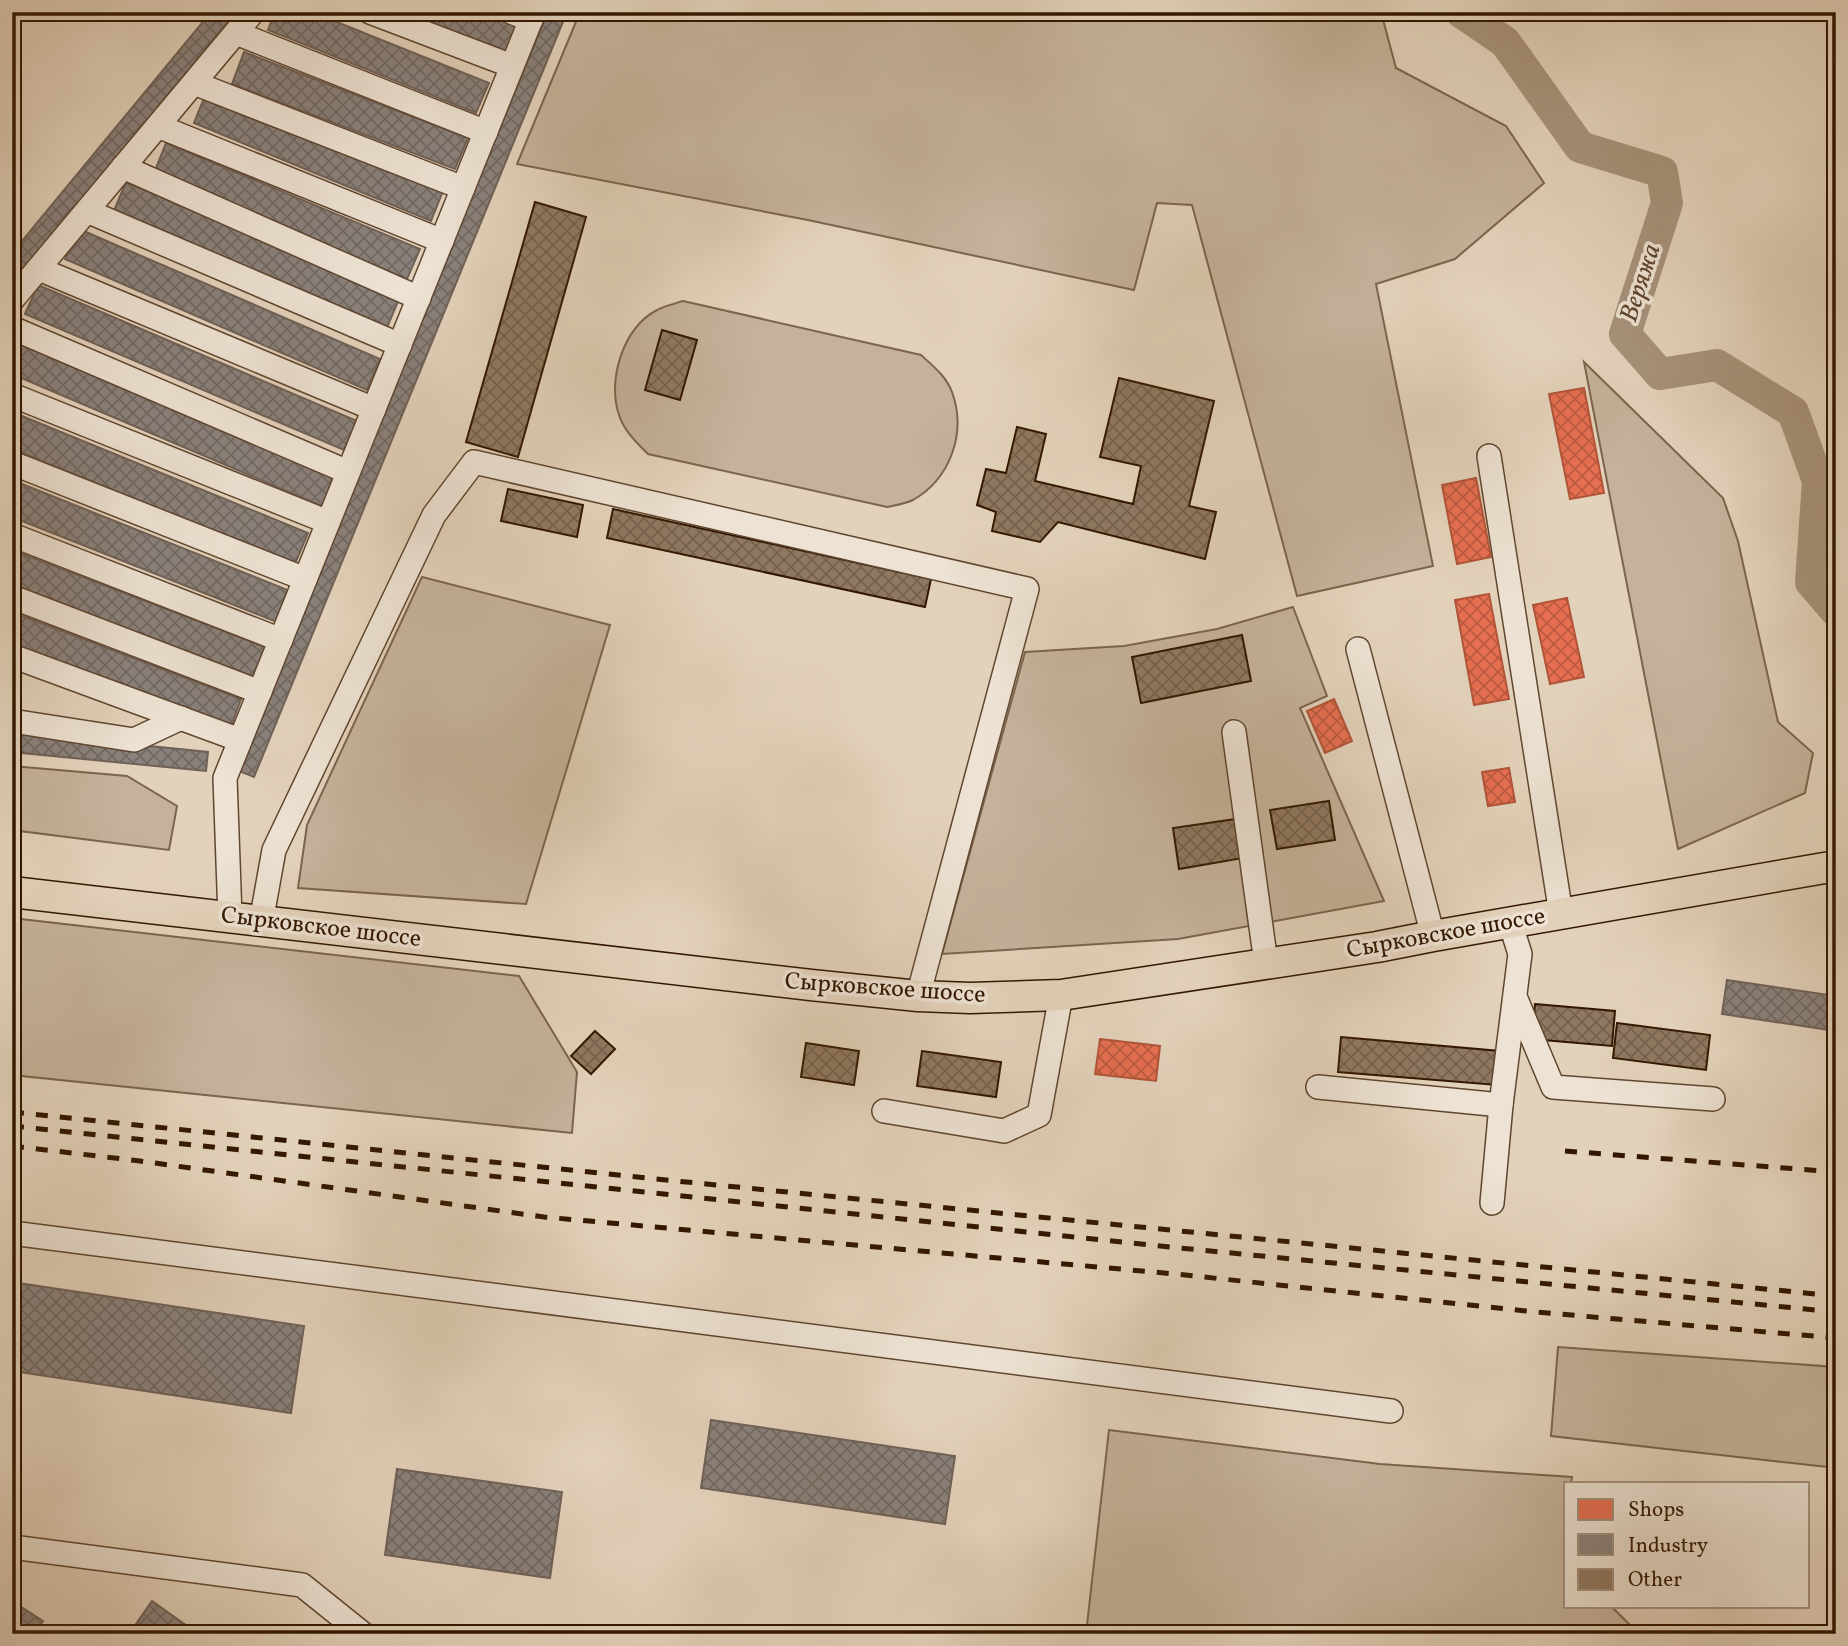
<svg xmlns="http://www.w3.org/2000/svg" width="1848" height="1646" font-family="Vollkorn,serif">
<defs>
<pattern id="shops-cross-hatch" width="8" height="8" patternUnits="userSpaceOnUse" patternTransform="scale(1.75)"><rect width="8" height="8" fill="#e76f51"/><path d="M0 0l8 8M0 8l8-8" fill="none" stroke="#bc5a41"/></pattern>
<pattern id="industry-cross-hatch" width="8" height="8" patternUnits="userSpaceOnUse" patternTransform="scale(1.75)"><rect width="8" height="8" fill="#8a817c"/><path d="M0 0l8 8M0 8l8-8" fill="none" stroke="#716963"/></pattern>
<pattern id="building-cross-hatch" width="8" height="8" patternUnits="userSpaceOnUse" patternTransform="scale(1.75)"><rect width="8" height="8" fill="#8f7861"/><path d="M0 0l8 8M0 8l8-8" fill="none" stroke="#75614e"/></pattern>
</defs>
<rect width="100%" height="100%" fill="#e3d2bb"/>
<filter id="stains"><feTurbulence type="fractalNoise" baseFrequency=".00286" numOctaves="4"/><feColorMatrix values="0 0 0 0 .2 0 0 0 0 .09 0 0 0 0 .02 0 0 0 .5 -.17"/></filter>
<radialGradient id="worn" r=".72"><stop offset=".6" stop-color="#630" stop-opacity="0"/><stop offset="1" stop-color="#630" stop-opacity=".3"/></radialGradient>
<!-- grass -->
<g fill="#c5b29b" stroke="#7c644e" stroke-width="2">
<path d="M580,12h801l15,56 110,58 38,57 -89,76 -79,25 57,282 -136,30 -105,-391 -35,-2 -23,87 -326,-70 -291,-56z"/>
<path d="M683,301l238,54c12,11 25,21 31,37 15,41 -2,87 -39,108 -8,4 -18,5 -26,7l-239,-53c-11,-11 -24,-23 -29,-39 -12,-35 4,-87 38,-105 7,-4 17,-6 26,-9z"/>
<path d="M1584,362l139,136 15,43 40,181 35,31 -8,40 -127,56z"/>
<path d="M422,577l188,48 -84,279 -228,-16 9,-63z"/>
<path d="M1293,607l34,89 -27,12 84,193 -206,38 -236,15 83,-302 99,-6 93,-17z"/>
<path d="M12,766l115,10 50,30 -8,44 -157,-20z"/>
<path d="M12,918l507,58 58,96 -5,61 -560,-58z"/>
<path d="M1558,1347l278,20v101l-285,-32z"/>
<path d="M1109,1430l271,34 192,13 -1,6h-5v123h45l28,28h-553z"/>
</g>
<!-- shops -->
<g fill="url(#shops-cross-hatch)" stroke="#b15539" stroke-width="2">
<path d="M1584,388l20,105 -34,6 -21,-105z"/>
<path d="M1476,478l15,79 -34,7 -15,-79z"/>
<path d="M1489,594l20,105 -35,6 -19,-105z"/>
<path d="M1567,598l17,79 -34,7 -17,-79z"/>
<path d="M1334,699l18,42 -27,12 -18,-42z"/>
<path d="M1509,768l6,34 -27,4 -6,-34z"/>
<path d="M1100,1039l60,7 -4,35 -61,-7z"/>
</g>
<!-- industry -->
<g fill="url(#industry-cross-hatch)" stroke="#706157" stroke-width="2">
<path d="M211,12h25l-224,271v-30z"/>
<path d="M275,12h37l177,71 -13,30 -208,-83z"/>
<path d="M397,12h93l28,11 -12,32z"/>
<path d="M548,12h19l-313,765 -20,-8z"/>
<path d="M244,52l224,86 -13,31 -223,-85z"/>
<path d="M206,93l237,98 -12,30 -237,-98z"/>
<path d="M166,143l254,106 -13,30 -253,-106z"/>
<path d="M126,182l273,117 -13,31 -273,-117z"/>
<path d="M79,229l301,130 -13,31 -302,-131z"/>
<path d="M38,285l319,136 -13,29 -319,-136z"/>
<path d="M12,339l323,137 -13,30 -310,-132z"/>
<path d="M12,412l296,121 -13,31 -283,-115z"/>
<path d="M12,480l278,111 -13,31 -265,-105z"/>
<path d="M12,550l253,97 -11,30 -242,-92z"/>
<path d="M12,612l229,87 -11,30 -218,-83z"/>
<path d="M12,732l196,20 -2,19 -194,-19z"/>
<path d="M1727,980l109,16v35l-114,-17z"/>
<path d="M12,1282l292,44 -13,87 -279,-42z"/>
<path d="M711,1420l244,36 -10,68 -244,-36z"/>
<path d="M397,1469l165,23 -12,86 -165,-23z"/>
<path d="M12,1601l31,20 -9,13h-22z"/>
<path d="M152,1601l38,27 -4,6h-57z"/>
</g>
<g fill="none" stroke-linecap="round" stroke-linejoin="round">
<!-- river -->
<path stroke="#a7927b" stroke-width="32" d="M1461,12l44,30 75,105 82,25 5,31 -42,131 35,40 57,-9 76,47 25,69 -7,101 25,29"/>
</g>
<!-- building -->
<g fill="url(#building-cross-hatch)" stroke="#331700" stroke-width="2">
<path d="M535,202l51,15 -68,240 -52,-15z"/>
<path d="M662,330l35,10 -17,60 -35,-10z"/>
<path d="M1119,378l95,23 -25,105 27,6 -11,47 -147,-37 -18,20 -48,-11 4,-19 -19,-7 9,-36 20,4 11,-46 29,7 -11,47 98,23 8,-38 -41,-9z"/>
<path d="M508,489l75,16 -6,32 -76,-16z"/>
<path d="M613,509l318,70 -6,28 -318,-69z"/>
<path d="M1242,635l9,46 -110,22 -9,-46z"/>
<path d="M1329,801l6,39 -58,9 -7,-39z"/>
<path d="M1236,819l7,39 -64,11 -6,-41z"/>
<path d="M1535,1004l80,7 -3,35 -80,-7z"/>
<path d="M1617,1023l93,12 -4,35 -93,-12z"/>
<path d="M595,1031l20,18 -24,25 -20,-18z"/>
<path d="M1341,1037l159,14 -3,34 -159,-13z"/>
<path d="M806,1043l53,8 -5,34 -53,-8z"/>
<path d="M922,1051l79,11 -5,35 -79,-11z"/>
</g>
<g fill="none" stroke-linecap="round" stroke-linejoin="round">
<defs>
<g id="minor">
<path d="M370,12l142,54"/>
<path d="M511,12l20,8"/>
<path d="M236,33l250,99"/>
<path d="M194,83l269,105"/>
<path d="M158,126l284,115"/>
<path d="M123,167l296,131"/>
<path d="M87,211l313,134"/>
<path d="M39,269l335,140"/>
<path d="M12,300l241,-288"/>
<path d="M12,328l336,144"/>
<path d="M12,395l316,127"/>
<path d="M1489,456l72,458"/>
<path d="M12,463l293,116"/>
<path d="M12,535l269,105"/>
<path d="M12,597l248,95"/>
<path d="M1358,649l75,287"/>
<path d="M12,656l228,84"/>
<path d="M12,721l122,19 47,-22"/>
<path d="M1234,732l32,231"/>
<path d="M230,917l-5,-139 309,-766"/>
<path d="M261,922l13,-72 160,-335 40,-53 553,127 -109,407"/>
<path d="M1516,999l37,88 160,12"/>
<path d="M1318,1087l183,18"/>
<path d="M884,1111l120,20 35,-16 22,-120"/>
<path d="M1492,1203l9,-98 19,-151 -10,-32"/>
<path d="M12,1233l1379,178"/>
<path d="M12,1547l290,38 61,49"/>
</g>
<path id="major" d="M12,892l799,93 107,11 52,2 91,-3 316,-48 56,-11 403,-70"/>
</defs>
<!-- minor casing -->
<use href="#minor" stroke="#5f462f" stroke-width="26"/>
<!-- major casing -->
<use href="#major" stroke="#331700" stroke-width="33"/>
<!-- minor -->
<use href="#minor" stroke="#ede2d3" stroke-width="23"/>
<!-- major -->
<use href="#major" stroke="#e3d2bb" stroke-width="30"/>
<!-- rail -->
<g stroke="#331700" stroke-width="5" stroke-dasharray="12 12" stroke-linecap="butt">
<path d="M12,1112l654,68 1170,116"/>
<path d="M12,1126l1168,122 656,64"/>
<path d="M12,1146l128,15 404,56 631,57 361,38 300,26"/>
<path d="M1565,1151l271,21"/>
</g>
</g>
<g text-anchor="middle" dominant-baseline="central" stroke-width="7" stroke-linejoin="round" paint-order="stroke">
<!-- street labels -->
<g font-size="24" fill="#331700" stroke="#ede2d3">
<text transform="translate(321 928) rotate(7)">Сырковское шоссе</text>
<text transform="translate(1446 934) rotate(-10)">Сырковское шоссе</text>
<text transform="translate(885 989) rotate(4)">Сырковское шоссе</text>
</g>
<!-- water labels -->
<g font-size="26" font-style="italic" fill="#614831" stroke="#ede2d3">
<text transform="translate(1641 283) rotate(-72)">Веряжа</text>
</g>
</g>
<!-- margin -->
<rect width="1848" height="1646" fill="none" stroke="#e3d2bb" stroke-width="42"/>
<rect x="14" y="14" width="1820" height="1618" fill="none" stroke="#331700" stroke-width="3.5"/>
<rect x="21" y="21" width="1806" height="1604" fill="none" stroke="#331700" stroke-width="2"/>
<!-- legend -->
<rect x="1564" y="1482" width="245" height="126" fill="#ede2d3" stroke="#a3917f" stroke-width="2"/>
<rect x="1578" y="1499" width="35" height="21" fill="#e76f51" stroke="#a3917f" stroke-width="2"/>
<text x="1628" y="1516" font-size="21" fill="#331700">Shops</text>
<rect x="1578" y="1534" width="35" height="21" fill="#8a817c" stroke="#a3917f" stroke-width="2"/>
<text x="1628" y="1552" font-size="21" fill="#331700">Industry</text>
<rect x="1578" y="1569" width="35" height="21" fill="#8f7861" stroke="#a3917f" stroke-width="2"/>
<text x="1628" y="1586" font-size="21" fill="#331700">Other</text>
<rect width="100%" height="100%" filter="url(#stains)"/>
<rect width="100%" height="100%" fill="url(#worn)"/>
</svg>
